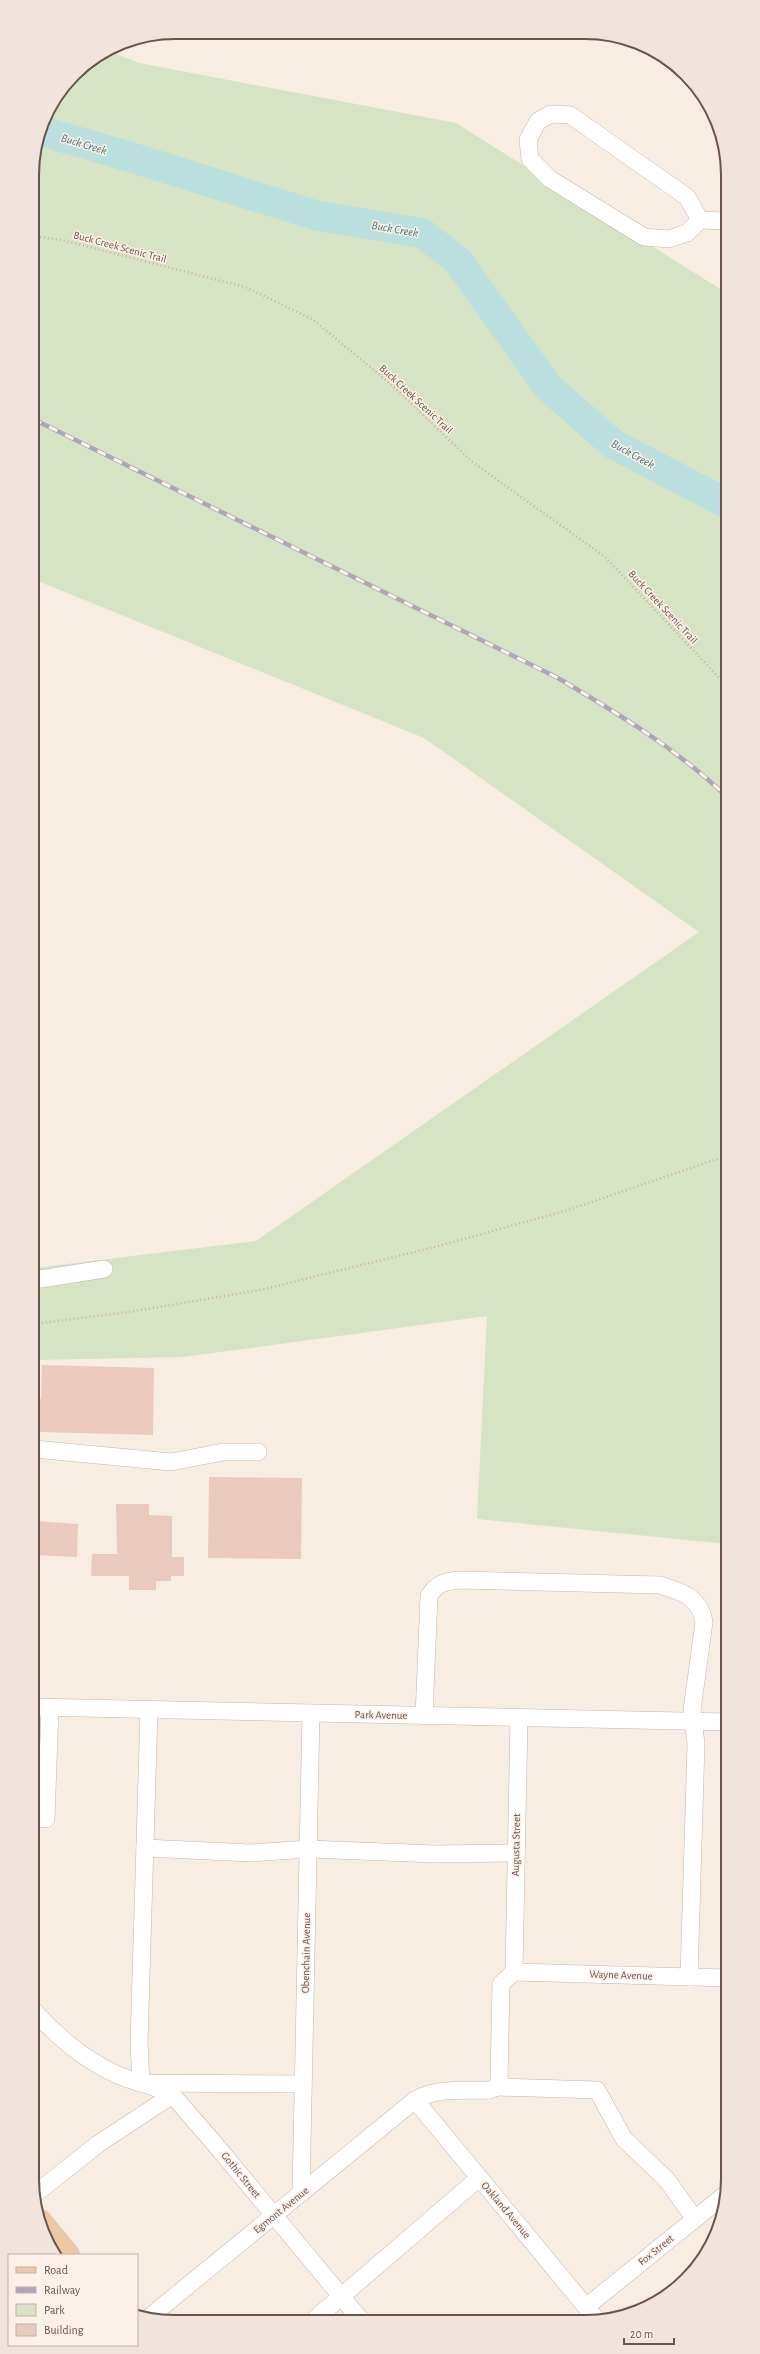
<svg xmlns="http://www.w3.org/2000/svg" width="760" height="2354" font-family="'Alegreya Sans',sans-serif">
<rect width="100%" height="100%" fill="#f8ede3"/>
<!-- green -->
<path fill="#d6e3c4" d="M109,51l30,12 317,60 269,169 2,1372h-6l6,-120 -250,-25 10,-203 -304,41 -149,3v-92l222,-27 443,-309 -275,-194 -391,-159 -1,-413 11,-46 31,-46z"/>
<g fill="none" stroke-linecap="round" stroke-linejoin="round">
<!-- river -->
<path stroke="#bbdede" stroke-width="30" d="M41,131l86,25 191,60 104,17 36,28 90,126 65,57 113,59"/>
</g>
<!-- building -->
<g fill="#eac9be">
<path d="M42,1365l112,3 -1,67 -113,-3v-17h-6v-17l7,1z"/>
<path d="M209,1477l93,1 -1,81 -93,-1z"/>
<path d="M116,1504h33v11l23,1v41h12v19h-13v5h-15v9h-27v-14h-38l1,-22h25z"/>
<path d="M34,1521l44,3 -1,33 -43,-2z"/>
</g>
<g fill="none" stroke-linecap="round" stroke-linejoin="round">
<defs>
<g id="minor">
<path d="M700,220l-13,-23 -117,-82 -19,-1 -13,7 -10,19 2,19 20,20 94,58 25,2 18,-6 13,-13 25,1"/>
<path d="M34,1280l70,-11"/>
<path d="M34,1449l137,13 52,-10h35"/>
<path d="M34,1707l693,15"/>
<path d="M149,1710l-10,333 2,40 18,6 16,9 39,45 146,176"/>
<path d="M424,1716l5,-120c8,-13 15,-14 30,-16l200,5c22,6 41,12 45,37l-12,88 4,34 -7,233"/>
<path d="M34,1818l12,1 4,-112"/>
<path d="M145,1848l106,5 57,-4 128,5 80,-1"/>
<path d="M514,1972l5,-254"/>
<path d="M514,1972l213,6"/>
<path d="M34,2011c29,32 65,61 107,72l162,1"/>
<path d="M497,2087l100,3 27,49 42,40 29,40"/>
<path d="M415,2100l181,219"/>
<path d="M301,2193l10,-480"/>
<path d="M35,2194l63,-50 73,-48"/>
<path d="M586,2307l141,-114"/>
<path d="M147,2319l268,-219c23,-13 49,-9 75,-10l7,-3 2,-6 2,-97 13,-12"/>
<path d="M315,2319l164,-141"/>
</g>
<path id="major" d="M40,2221l28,34"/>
</defs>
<!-- minor casing -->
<use href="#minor" stroke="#c7b4ac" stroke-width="18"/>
<!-- major casing -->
<use href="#major" stroke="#d3cbca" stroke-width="24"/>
<!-- path -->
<g stroke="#ceaca2" stroke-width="2.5" stroke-dasharray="1 3" stroke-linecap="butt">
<path d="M32,236l30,4 183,47 67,32 81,67 78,75 134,96 121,128"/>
<path d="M34,1324l95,-12 131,-22 175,-43 133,-37 158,-54"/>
</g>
<!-- minor -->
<use href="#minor" stroke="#fff" stroke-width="17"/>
<!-- major -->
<use href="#major" stroke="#eec7a4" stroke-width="22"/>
<defs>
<path id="rail" d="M33,419l525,259c59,35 119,71 168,118"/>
</defs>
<!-- rail casing -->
<use href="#rail" stroke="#aea4bf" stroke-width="4.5"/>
<!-- rail -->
<use href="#rail" stroke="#fcf1e8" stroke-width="3" stroke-dasharray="9" stroke-linecap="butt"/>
</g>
<g text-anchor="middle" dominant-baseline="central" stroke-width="3" stroke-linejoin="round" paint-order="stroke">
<!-- street labels -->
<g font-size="11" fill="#6c534d" stroke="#fcf1e8">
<text transform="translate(120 247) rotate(15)">Buck Creek Scenic Trail</text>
<text transform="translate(416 399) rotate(43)">Buck Creek Scenic Trail</text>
<text transform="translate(663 607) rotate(47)">Buck Creek Scenic Trail</text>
<text transform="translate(381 1715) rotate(1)">Park Avenue</text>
<text transform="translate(516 1845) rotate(-89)">Augusta Street</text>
<text transform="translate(306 1953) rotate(-89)">Obenchain Avenue</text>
<text transform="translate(621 1975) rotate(2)">Wayne Avenue</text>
<text transform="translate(241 2175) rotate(51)">Gothic Street</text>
<text transform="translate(281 2210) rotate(-39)">Egmont Avenue</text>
<text transform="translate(506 2210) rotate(50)">Oakland Avenue</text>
<text transform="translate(656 2250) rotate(-39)">Fox Street</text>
</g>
<!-- water labels -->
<g font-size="12" font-style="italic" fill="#477677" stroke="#fcf1e8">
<text transform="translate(84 144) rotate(17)">Buck Creek</text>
<text transform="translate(395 229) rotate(10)">Buck Creek</text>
<text transform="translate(633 454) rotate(29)">Buck Creek</text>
</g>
</g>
<!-- crop -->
<path d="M0 0H760V2354H0ZM175 39H585A136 136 0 0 1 721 175V2179A136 136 0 0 1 585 2315H175A136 136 0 0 1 39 2179V175A136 136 0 0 1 175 39Z" fill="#f0e4dc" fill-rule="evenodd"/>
<path fill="none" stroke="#6c534d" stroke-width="2" d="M175 39H585A136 136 0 0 1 721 175V2179A136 136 0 0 1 585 2315H175A136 136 0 0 1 39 2179V175A136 136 0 0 1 175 39Z"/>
<!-- legend -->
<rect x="8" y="2254" width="130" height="92" fill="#fcf1e8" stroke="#c2b2aa"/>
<rect x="16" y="2267" width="20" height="6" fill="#eec7a4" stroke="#c2b2aa"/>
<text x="44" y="2274" font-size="12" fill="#6c534d">Road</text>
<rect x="16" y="2287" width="20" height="6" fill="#aea4bf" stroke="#c2b2aa"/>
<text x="44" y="2294" font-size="12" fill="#6c534d">Railway</text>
<rect x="16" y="2304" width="20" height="12" fill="#d6e3c4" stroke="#c2b2aa"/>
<text x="44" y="2314" font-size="12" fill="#6c534d">Park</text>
<rect x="16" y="2324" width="20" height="12" fill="#eac9be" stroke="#c2b2aa"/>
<text x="44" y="2334" font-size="12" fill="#6c534d">Building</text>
<!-- scale -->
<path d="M624 2338v6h50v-6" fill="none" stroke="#6c534d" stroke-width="2"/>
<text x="630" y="2338" font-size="12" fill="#6c534d" stroke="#fcf1e8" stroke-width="3" paint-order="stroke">20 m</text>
</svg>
